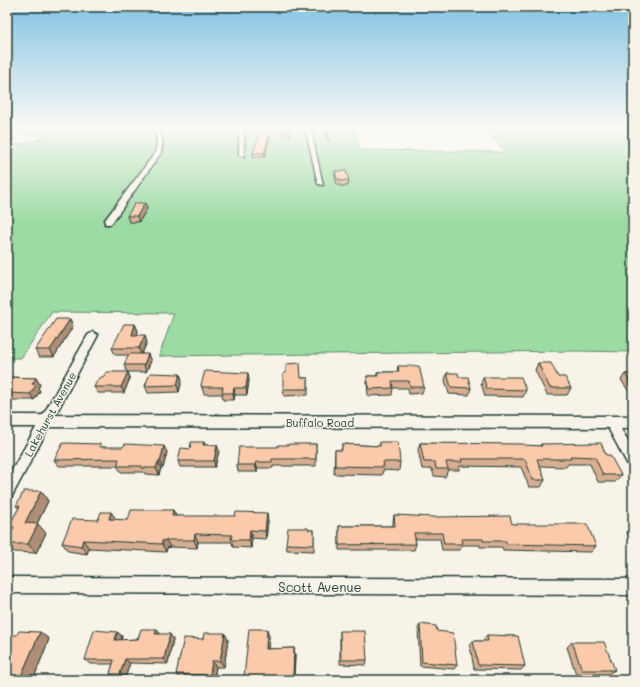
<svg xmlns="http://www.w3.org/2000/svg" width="640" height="687" font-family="Mali,sans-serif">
<rect width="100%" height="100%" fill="#f7f3e8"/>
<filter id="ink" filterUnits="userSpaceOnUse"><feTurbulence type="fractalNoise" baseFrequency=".025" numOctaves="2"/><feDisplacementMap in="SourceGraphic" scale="8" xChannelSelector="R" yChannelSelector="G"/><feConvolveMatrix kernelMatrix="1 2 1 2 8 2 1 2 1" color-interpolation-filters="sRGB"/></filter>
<g filter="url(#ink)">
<!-- green -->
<path fill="#9cdba4" stroke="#5e8c6c" d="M7,126h347l6,24 145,2 -21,-26h149v226l-57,-1 -417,5 15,-43 -122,-1 -31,46h-14v-211l34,-8 -4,-3 -22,-4 -3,-3h-5z"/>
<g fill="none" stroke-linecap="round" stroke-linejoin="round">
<defs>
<g id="minor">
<path d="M150,126h6c7,7 7,18 5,27l-50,71h-6v-4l50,-67c3,-10 3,-19 -5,-27z"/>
<path d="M233,126h6l5,4v26l-5,-1v-24z"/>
<path d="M305,126h5l13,59 -5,-1z"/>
<path d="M93,332l5,3 -86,161 -5,2v-19l81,-144z"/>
<path d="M611,417l4,2 18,30v18l-5,-2 -23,-43 2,-3z"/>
<path d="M7,577l626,2v16l-626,-2z"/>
</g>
<path id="tertiary" d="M7,415l626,1v12l-626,-1z"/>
</defs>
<!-- minor casing -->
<use href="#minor" stroke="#1f3d34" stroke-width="3"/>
<!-- tertiary casing -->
<use href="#tertiary" stroke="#1f3d34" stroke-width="3"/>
<!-- minor -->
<use href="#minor" fill="#f7f3e8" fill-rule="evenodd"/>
<!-- tertiary -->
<use href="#tertiary" fill="#f7f3e8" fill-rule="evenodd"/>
</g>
<!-- wall -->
<g fill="#d8ae92" stroke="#1f3d34">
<path d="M275,126h14l1,10h-6z"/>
<path d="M320,126h7l2,16z"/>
<path d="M270,136l-5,21h-12v-4z"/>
<path d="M335,171l14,9 -1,6h-8v-1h-3l-2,-8z"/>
<path d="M145,203l2,6 -8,13h-10l-2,-6z"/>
<path d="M70,319l3,7 -19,31h-15l-4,-7z"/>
<path d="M135,324l3,7 -1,4 10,7 -5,12 9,7 -5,11h-18l2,6 -6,15h-26l-4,-6 33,-15 -3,-7 5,-10h-14l-3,-7z"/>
<path d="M538,363l20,14 13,11 -4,7h-20l-12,-25z"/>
<path d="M398,366l26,21 -2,6 -13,1 -1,-6h-15l-1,7 -24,1 -1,-13v-7h10v-4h20z"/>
<path d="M447,373l12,4 12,11 -2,7 -20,-1 -4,-14z"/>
<path d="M180,374l2,6 -3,12 -31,1 -3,-7z"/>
<path d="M625,374h8v16h-5l-7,-10z"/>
<path d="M7,377l29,1 4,7 -2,3 2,3 -6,9h-27z"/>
<path d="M483,377l43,13 -3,7 -38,-1 -4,-13z"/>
<path d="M301,378h7v17l-24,1 -1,-7z"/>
<path d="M249,380l-2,15h-12l-1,5h-11l-1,-6h-18l-3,-9z"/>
<path d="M204,442l1,3h12l2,6 -4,16h-35l-2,-6 12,-12z"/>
<path d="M380,442l20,20 -1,9 -16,-1 -1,5 -48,-1 1,-24h7v-6l38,2z"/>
<path d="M420,443l120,3 1,-2 65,11 15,20 -6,7h-17l-8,-18h-22l-2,3 -26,-1 5,14 -4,7h-12l-8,-20 -61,-1 -1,4h-11l-3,7 -11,-1 -2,-7h-10l-4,-19z"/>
<path d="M316,444v22h-43v2h-16v4h-19l-1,-7 41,-18 11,-2z"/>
<path d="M103,447l64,5 -4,16h-2l-2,7 -14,-1 -1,-2h-23l-4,-6h-58l-5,-6z"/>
<path d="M41,491l7,10 -11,23 9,9 -10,20 -22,-1 -7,-7v-5l5,-10 -4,-3 11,-19 -3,-2z"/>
<path d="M173,510l3,6 92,5 -2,18 -14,-1 -1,10 -18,-1 -1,-5h-34l-1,6 -27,-1 -3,1 -1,4 -77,-4 -2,6 -19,-3 -6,-8 54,-23h12z"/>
<path d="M394,515l118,9 84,22 -5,6 -88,-2 -1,-3h-22v-2h-18l-3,5h-17l-2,-11h-25l1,5 -2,6h-75v-24h54v-5z"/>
<path d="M633,526v21l-6,-15z"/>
<path d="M308,530h6v21l-27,-1 -1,-6z"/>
<path d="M420,624l17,7 20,34 -3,4 -34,-3 -2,-37z"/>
<path d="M157,629l3,5 13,5 -5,25 -38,-1 -5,15h-10l-5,-4 3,-10h-23l-5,-4 32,-28 5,4 -1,4 17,-1z"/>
<path d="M340,631l27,29 -1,5 -26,-1z"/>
<path d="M7,635l42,4 -16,41h-26z"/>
<path d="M487,635l38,31 -4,4 -47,-1 -4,-24 3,-4h10v-1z"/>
<path d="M269,636l-1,13 26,-1 1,7 -1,25h-48l-2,-3z"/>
<path d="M228,640l-4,27h-8l-2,13h-33l-5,-6z"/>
<path d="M572,642l43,28 -7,4h-32l-9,-27z"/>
</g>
<!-- shaded-wall -->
<g fill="#b08d77" stroke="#1f3d34">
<path d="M12,132l3,7 -8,6v-10z"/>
<path d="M270,132v4l-5,21 -1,-4z"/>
<path d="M145,203l2,6 -8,13 -2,-6z"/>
<path d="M70,319l3,7 -19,31 -4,-7z"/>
<path d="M135,324l3,7 -3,11 -3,-7z"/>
<path d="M145,335l2,7 -6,13 -2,-7z"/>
<path d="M148,354l3,7 -5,11 -2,-7z"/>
<path d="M128,372l2,6 -6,15 -3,-6z"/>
<path d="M248,373l1,7 -2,15 -1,-7z"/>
<path d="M180,374l2,6 -3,12 -2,-7z"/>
<path d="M36,378l4,7 -2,3 2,3 -6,9 -4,-6 2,-10z"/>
<path d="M234,388l1,7 -1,5 -1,-7z"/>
<path d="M217,445l2,6 -4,16 -1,-6z"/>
<path d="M164,446l3,6 -4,16 -3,-6z"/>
<path d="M158,462l3,6 -2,7 -3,-7z"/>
<path d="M256,462l1,6v4l-2,-7z"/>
<path d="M41,491l7,10 -15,31 -8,-9z"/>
<path d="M173,510l4,8 -5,-2z"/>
<path d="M111,512l6,8 -8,-1z"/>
<path d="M267,513l1,8 -2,18 -1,-8z"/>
<path d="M38,524l8,9 -10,20 -8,-9z"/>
<path d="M250,530l2,8 -1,10 -2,-8z"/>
<path d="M195,534l3,8 -1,6 -3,-8z"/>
<path d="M83,540l6,8 -2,6 -6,-8z"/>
<path d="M166,540l4,7 -3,1 -1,4 -4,-8v-3z"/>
<path d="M157,629l3,5 -1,4 -4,-4z"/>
<path d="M267,629l2,7 -1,19 -2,-6z"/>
<path d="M40,632l9,7 -16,41h-5l-7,-4z"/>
<path d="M117,632l5,4 -2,8 -5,-4z"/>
<path d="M225,633l3,7 -4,27 -4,-6z"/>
<path d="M170,634l3,5 -5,25 -4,-5z"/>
<path d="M294,648l1,7 -1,25 -1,-3z"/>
<path d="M125,659l5,4 -5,15 -5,-4z"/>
<path d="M212,661l4,6 -2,13h-1l-3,-5z"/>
</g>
<!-- building -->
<g fill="#fbcaaa" stroke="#1f3d34">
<path d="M279,126h10l1,6h-6z"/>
<path d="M323,126h4l2,11z"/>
<path d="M7,132h5l-5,3z"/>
<path d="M270,132l-6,21h-11l7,-20z"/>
<path d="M335,171h11l3,9 -9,1v-2h-3z"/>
<path d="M135,203h10l-8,13h-10z"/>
<path d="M56,319h14l-20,31h-15z"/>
<path d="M124,324h11l-3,11h13l-6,13h-27z"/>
<path d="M129,354h19l-4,11h-20z"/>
<path d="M300,363l1,15h7v11h-25v-15l3,-1v-9z"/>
<path d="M538,363h13l7,14h7l6,11h-21z"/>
<path d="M398,366h21l5,21h-14l-1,-6h-17l1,7 -24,1 -2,-13h11l-1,-4h22z"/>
<path d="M205,371l43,2 -2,15h-12l-1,5h-11l1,-6h-21l-1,-2z"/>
<path d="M106,372h22l-7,15h-27l4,-8 6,-3z"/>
<path d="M150,373l30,1 -3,11 -32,1z"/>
<path d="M447,373h11l1,4h9l3,11 -20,-1z"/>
<path d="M625,374h8v11h-1z"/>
<path d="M7,377l29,1 -4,6 4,1 -6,9 -23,-1z"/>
<path d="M483,377h38l5,13 -39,-1z"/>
<path d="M191,442h13l-1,3h14l-3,16h-36l3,-13 9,1z"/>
<path d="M380,442h18l2,20h-17l1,5 -49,-1v-16h7v-6l38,2z"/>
<path d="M63,443l38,1 -1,3h23l2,-3 39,2 -4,16h-2l-2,6h-14v-2h-25l2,-7 -65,1z"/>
<path d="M420,443l104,1v1l18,1 -1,-2 60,-1 5,12h4l11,20h-18l-8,-18 -25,-1 1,3h-34l8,21h-12l-8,-21h-64l1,3h-16l2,7h-12l-1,-7h-11z"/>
<path d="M289,444h27v15h-44v3h-16l-1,3h-18l2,-18h39v-2h11z"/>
<path d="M24,491h17l-16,32 13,1 -10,20h-21v-4l7,-13h-6l12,-21h-4z"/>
<path d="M131,510h42l-1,6h63l1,-4 31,1 -2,18 -15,-1 -1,10h-18l1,-5 -37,-1 -1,6h-28l-4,1v3l-79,-4 -2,6 -19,-3 10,-24 26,1 3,-8h10l-2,7 19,1z"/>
<path d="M394,515l39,2 77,-1 2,8h75l9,22 -90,-2v-3h-23v-2h-22l1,5h-18l-2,-11h-28l2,11 -77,1v-19h56z"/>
<path d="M288,528h20v2h6v15l-28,-1z"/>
<path d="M420,624l16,2 1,5 16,2 4,32 -35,-3z"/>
<path d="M141,629h16l-2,5h15l-6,25h-39l-5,15h-10l4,-14h-29l9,-30 23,2 -2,8 23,-1z"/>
<path d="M249,629h18l-1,20 28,-1 -1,29h-49z"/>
<path d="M19,631l21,1 -19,44h-14v-41h10z"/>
<path d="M340,631h25l2,29h-26z"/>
<path d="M204,633h21l-5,28h-8l-2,14 -34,-1 8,-36 19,1z"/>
<path d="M487,635l31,1 7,30 -47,-1 -5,-24h15z"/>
<path d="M572,642h32l11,28h-33z"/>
<path d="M146,679h21v1h-22z"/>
</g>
</g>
<!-- sky -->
<linearGradient id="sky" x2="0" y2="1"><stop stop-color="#82c3e4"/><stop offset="0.57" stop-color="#fbfaf5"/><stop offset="1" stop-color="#fbfaf5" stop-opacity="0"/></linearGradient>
<rect width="640" height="223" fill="url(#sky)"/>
<g text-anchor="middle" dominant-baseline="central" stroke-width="3" stroke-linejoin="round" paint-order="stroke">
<!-- street labels -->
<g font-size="11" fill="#1f3d34" stroke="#f7f3e8">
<text transform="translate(50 414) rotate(-61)">Lakehurst Avenue</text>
<text x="320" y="422">Buffalo Road</text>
</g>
<!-- near-street labels -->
<g font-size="13" fill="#1f3d34" stroke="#f7f3e8">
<text x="320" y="586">Scott Avenue</text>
</g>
</g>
<!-- margin -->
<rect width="640" height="687" fill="none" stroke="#f7f3e8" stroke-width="24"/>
<rect x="12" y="12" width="616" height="663" fill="none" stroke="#1f3d34" stroke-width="1.5" filter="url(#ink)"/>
</svg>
